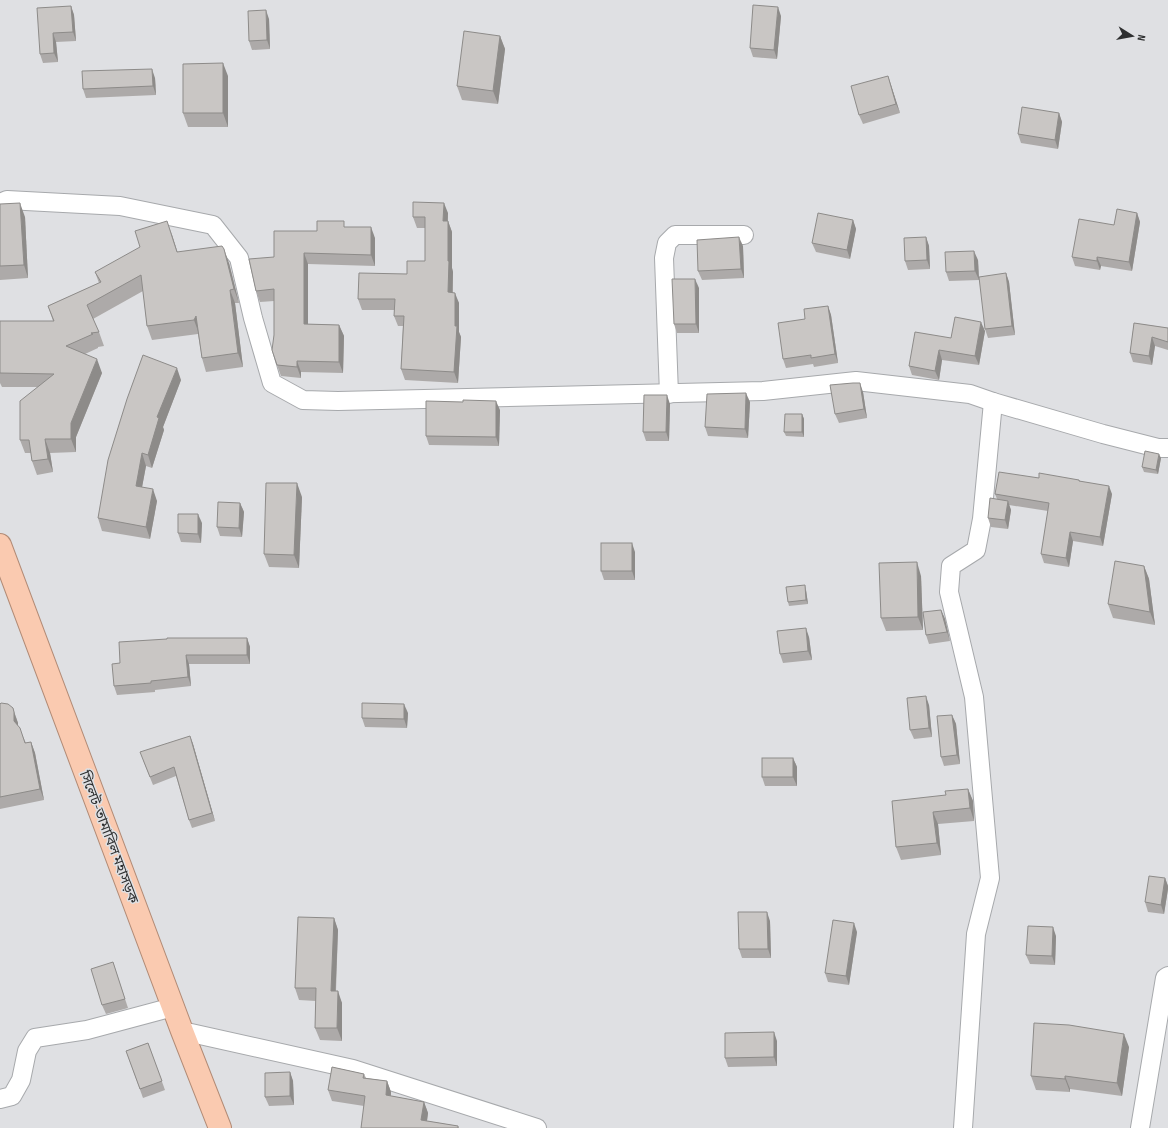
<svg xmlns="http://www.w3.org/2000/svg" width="1168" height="1128" font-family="'Sofia Sans Condensed','Noto Sans Bengali',sans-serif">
<rect width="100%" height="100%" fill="#dfe0e3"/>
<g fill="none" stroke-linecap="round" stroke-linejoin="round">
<defs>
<g id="minor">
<path d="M0,203l7,-3 113,6 93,19 26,33 14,60 19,65 31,17 35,1 425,-10 93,-10 114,13 23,8 110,32 55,14h10"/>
<path d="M669,394l-5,-136 3,-15 8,-8h69"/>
<path d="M182,1031l171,38 184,59"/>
<path d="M0,1099l12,-3 9,-16 6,-29 8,-13 52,-8 86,-23"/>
<path d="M963,1128l13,-194 14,-56 -16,-181 -25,-105 2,-26 25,-16 6,-31 11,-117"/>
<path d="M1140,1128l25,-150 3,-2"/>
</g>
<path id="trunk" d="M0,545l182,486 38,97"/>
</defs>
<!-- minor casing -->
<use href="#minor" stroke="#a7a9ac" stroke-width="20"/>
<!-- trunk casing -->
<use href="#trunk" stroke="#b28b76" stroke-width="24"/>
<!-- minor -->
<use href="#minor" stroke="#fff" stroke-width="18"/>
<!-- trunk -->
<use href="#trunk" stroke="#facab0" stroke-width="22"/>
</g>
<!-- wall -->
<g fill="#adaaa9">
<path d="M71,6l3,9 2,26 -20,1 2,20 -15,1 -3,-9z"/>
<path d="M781,16l-4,43 -24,-2 -3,-9z"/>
<path d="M269,19l1,30 -18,1 -3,-9z"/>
<path d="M500,36l5,13 -7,55 -36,-4 -5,-14z"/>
<path d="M228,76v51h-40l-5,-14z"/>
<path d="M888,76l12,37 -37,11 -4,-9z"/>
<path d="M155,78l1,17 -70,3 -3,-9z"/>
<path d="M1059,113l3,9 -4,27 -37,-6 -3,-9z"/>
<path d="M0,204l25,13 3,61 -28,2z"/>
<path d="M448,213v8l4,11v36l1,4v21l6,10v29l2,5 -3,46 -53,-3 -4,-11 2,-43h-5l-4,-10 1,-6h-33l-4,-11 49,-25 18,-13v-33h-8l-4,-11z"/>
<path d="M1137,213l3,9 -8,49 -31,-5 -1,4 -25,-4 -3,-9 42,-32z"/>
<path d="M853,220l3,9 -6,30 -34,-7 -4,-9z"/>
<path d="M347,227l28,11v28l-67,-2v60l31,1 5,11 -1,37 -42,-1v6l-20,-2 -4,-11 -3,-30v-34l-14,1 -4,-11 18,-34 43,-26z"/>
<path d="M172,235l5,17 52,11 10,40h-4l8,64 -37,5 -4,-14 -4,-24 -46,6 -5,-14 -4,-35 -50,28 6,13 5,14 -6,1v1l-13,6 17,19 -26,64v15l-26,1 3,19 -16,3 -5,-14 -1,-8h-6l-5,-13 17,-53h-35l-2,-4v-62h53l-5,-15 51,-23 -4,-11z"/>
<path d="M926,237l3,9 1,23 -22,1 -3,-9z"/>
<path d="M743,246l1,32 -42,2 -4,-9z"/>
<path d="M978,260l1,20 -30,1 -3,-9z"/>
<path d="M1006,273l3,9 6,53 -27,3 -3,-9z"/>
<path d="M699,288v45h-22l-3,-9z"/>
<path d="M828,306l3,9 7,48 -24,4 -1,-3 -27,4 -3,-9 22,-40z"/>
<path d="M1134,323l34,5v22l-13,-4 -3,19 -19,-3 -3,-9z"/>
<path d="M985,331l-6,34 -37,-5 -3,20 -27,-5 -3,-9 42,-28z"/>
<path d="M181,380l-18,47 1,3 -12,38 -6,-2 -4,21 15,14 -7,38 -48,-8 -4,-13 29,-118v-1z"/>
<path d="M863,392l4,26 -28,5 -4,-9z"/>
<path d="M750,402l-2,36 -40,-2 -3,-9z"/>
<path d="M670,404l-1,37h-23l-3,-9z"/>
<path d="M500,410l-1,36 -70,-1 -3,-9z"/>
<path d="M802,414l2,5v18l-18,-1 -2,-4z"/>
<path d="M1161,458l-3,16 -14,-2 -2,-5z"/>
<path d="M1039,478l40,2 1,1 32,13 -9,52 -30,-5 -4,26 -25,-4 -3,-9 7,-43 -39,-6 2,5 -3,19 -17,-2 -3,-9 9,-19 -2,-5z"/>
<path d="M302,497l-3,71 -30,-1 -5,-13z"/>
<path d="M240,503l4,9 -2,25 -22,-1 -3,-9z"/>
<path d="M202,523l-1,20 -20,-1 -3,-9z"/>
<path d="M635,552v28h-31l-3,-9z"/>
<path d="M1144,566l5,13 6,46 -42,-7 -5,-14z"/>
<path d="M921,576l2,54 -37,1 -5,-13z"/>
<path d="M806,590l2,14 -19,2 -1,-4z"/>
<path d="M941,610l4,9 5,22 -21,3 -3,-9z"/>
<path d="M809,637l3,23 -29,3 -3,-9z"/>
<path d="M247,638l3,9v17h-61l2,22 -36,4v2l-38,3 -3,-9 6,-23z"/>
<path d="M0,704l13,4 5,15v3l8,17 5,-1 4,11 9,47 -44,9z"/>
<path d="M929,705l3,32 -18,2 -4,-9z"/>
<path d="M408,713l-1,15 -42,-1 -3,-9z"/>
<path d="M952,715l4,9 4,40 -16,2 -3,-9z"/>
<path d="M190,736l3,8 22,77 -23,7 -3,-8 -13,-44 -23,9 -10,-25z"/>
<path d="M793,758l4,9v19h-32l-3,-9z"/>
<path d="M968,789l5,12 1,20 -36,3 3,31 -40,5 -5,-13 50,-52z"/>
<path d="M1165,878l3,8v3l-4,25 -16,-2 -3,-10z"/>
<path d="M334,918l4,12 -2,61 6,12v38l-22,-1 -5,-12 1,-27 -17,-1 -4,-12z"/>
<path d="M770,921l1,37h-29l-3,-9z"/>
<path d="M857,932l-8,53 -21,-3 -3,-9z"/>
<path d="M1056,936l-1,29 -25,-1 -4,-9z"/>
<path d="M113,962l15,46 -22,6 -4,-9z"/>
<path d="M777,1041v25l-49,1 -3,-9z"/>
<path d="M148,1043l17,47 -22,8 -17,-47z"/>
<path d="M1129,1047l-7,49 -52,-7v3l-34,-2 -5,-14z"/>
<path d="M332,1067l32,7 2,4 21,3 4,11v4l33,6 4,11 -1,8 31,5 1,2h-98l3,-22 -32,-5 -4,-11z"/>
<path d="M290,1072l3,9 1,24 -25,1 -4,-9z"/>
</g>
<!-- shaded-wall -->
<g fill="#8d8b89">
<path d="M71,6l3,9 2,26 -3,-9z"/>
<path d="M778,7l3,9 -4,43 -3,-9z"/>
<path d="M266,10l3,9 1,30 -3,-9z"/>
<path d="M53,33l3,9 2,20 -4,-9z"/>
<path d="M500,36l5,13 -7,55 -5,-13z"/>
<path d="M223,63l5,13v51l-5,-14z"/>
<path d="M152,69l3,9 1,17 -3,-9z"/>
<path d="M888,76l3,9 9,28 -4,-9z"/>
<path d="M1059,113l3,9 -4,27 -3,-9z"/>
<path d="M20,203l5,14 3,61 -4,-13z"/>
<path d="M444,203l4,10 -1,19 -4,-11z"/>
<path d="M1137,213l3,9 -8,49 -3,-9z"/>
<path d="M853,220l3,9 -6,30 -3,-9z"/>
<path d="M167,221l5,14 10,31 -5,-14z"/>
<path d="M448,221l4,11v36l1,4 -1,31 -4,-11z"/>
<path d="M371,227l4,11v28l-4,-11z"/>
<path d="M739,237l4,9 1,32 -3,-9z"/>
<path d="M926,237l3,9 1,23 -3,-9z"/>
<path d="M224,249l5,14 10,40 -5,-14z"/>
<path d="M974,251l4,9 1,20 -4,-9z"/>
<path d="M304,253l4,11v71l-4,-11z"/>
<path d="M1097,257l4,9 -1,4 -3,-9z"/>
<path d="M1006,273l3,9 6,53 -3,-9z"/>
<path d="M695,279l4,9v45l-3,-9z"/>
<path d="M230,290l5,13 8,64 -5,-14z"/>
<path d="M455,293l4,10v29l2,5 -3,46 -4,-11z"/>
<path d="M828,306l3,9 7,48 -3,-9z"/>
<path d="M196,316l3,18 -5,-14z"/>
<path d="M981,322l4,9 -6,34 -4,-9z"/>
<path d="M339,325l5,11 -1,37 -4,-11z"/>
<path d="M1152,337l3,9 -3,19 -3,-9z"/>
<path d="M939,350l3,10 -3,20 -4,-9z"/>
<path d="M97,359l5,14 -26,64v15l-5,-13v-16z"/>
<path d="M297,361l4,11v6l-4,-11z"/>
<path d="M177,368l4,12 -18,47 1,3 -12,38 -4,-13 9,-38z"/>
<path d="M860,383l3,9 4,26 -3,-9z"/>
<path d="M746,393l4,9 -2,36 -3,-9z"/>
<path d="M667,395l3,9 -1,37 -3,-9z"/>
<path d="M496,401l4,9 -1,36 -3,-9z"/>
<path d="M802,414l2,5v18l-2,-5z"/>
<path d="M45,439l5,14 3,19 -5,-13z"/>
<path d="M142,453l4,13 -6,32 -4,-12z"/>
<path d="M1159,454l2,4 -3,16 -2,-4z"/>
<path d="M297,483l5,14 -3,71 -5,-13z"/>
<path d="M1109,486l3,8 -9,52 -3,-9z"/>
<path d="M153,489l4,12 -7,38 -4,-12z"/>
<path d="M1008,501l3,9 -3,19 -3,-9z"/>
<path d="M240,503l4,9 -2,25 -3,-9z"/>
<path d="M198,514l4,9 -1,20 -3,-9z"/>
<path d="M1070,532l3,9 -4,26 -3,-9z"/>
<path d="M632,543l3,9v28l-3,-9z"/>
<path d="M917,562l4,14 2,54 -5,-13z"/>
<path d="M1144,566l5,13 6,46 -5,-13z"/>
<path d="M805,585l1,5 2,14 -2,-4z"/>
<path d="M941,610l4,9 5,22 -3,-9z"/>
<path d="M806,628l3,9 3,23 -4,-9z"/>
<path d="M247,638l3,9v17l-3,-9z"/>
<path d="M186,655l3,9 2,22 -3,-9z"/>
<path d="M926,696l3,9 3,32 -3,-9z"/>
<path d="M404,704l4,9 -1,15 -3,-9z"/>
<path d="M14,712l4,11v9l-4,-11z"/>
<path d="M952,715l4,9 4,40 -3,-9z"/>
<path d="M190,736l3,8 22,77 -3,-8z"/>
<path d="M31,742l4,11 9,47 -4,-11z"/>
<path d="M793,758l4,9v19l-4,-9z"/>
<path d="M968,789l5,12 1,20 -4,-13z"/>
<path d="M933,812l5,12 3,31 -4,-12z"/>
<path d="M1165,878l3,8v3l-4,25 -3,-9z"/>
<path d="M767,912l3,9 1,37 -3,-9z"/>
<path d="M334,918l4,12 -3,73 -4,-12z"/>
<path d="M854,923l3,9 -8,53 -3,-9z"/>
<path d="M1053,927l3,9 -1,29 -3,-9z"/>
<path d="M338,991l4,12v38l-5,-13z"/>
<path d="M774,1032l3,9v25l-3,-9z"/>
<path d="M1124,1034l5,13 -7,49 -5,-13z"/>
<path d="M290,1072l3,9 1,24 -4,-9z"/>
<path d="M1065,1076l5,13v3l-5,-13z"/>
<path d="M387,1081l4,11 -1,14 -4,-11z"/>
<path d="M424,1102l4,11 -2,15 -5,-8z"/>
</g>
<!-- building -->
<g fill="#c9c6c4" stroke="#8d8b89">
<path d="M753,5l25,2 -4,43 -24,-2z"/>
<path d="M71,6l2,26 -20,1 1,20 -14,1 -3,-46z"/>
<path d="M266,10l1,30 -18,1 -1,-30z"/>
<path d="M464,31l36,5 -7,55 -36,-5z"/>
<path d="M223,63v50h-40v-49z"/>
<path d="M152,69l1,17 -70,3 -1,-18z"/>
<path d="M888,76l8,28 -37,11 -8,-29z"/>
<path d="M1022,107l37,6 -4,27 -37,-6z"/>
<path d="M413,202l31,1 -1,18h5v40h1l-1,31 7,1v33h2l-3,46 -53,-3 3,-53h-10l1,-17h-37l1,-26 48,1v-13h18v-44h-12z"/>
<path d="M20,203l4,62 -24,1v-62z"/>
<path d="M1117,209l20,4 -8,49 -32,-5v4l-25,-4 7,-38 35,6z"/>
<path d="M818,213l35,7 -6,30 -35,-7z"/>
<path d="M167,221l10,31 45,-6 2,3 10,40 -4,1 8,63 -36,5 -6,-42 -2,4 -47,6 -6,-51 -54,30 12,27 -8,1 2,1 -27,12 31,13 -26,64v16h-26l3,20 -16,2 -3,-21h-9v-39l34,-27 -54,-1v-52h54l-6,-15 53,-24 -6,-10 45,-25 -5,-16z"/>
<path d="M317,221h27v6h27v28l-67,-2v71l35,1v37l-42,-1v6l-20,-2 -5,-15 2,-15v-46l-18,2 -7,-32 25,-2v-26h43z"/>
<path d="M739,237l2,32 -43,2 -1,-31z"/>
<path d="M926,237l1,23 -22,1 -1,-23z"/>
<path d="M974,251l1,20 -29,1 -1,-20z"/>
<path d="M1006,273l6,53 -27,3 -6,-52z"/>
<path d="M672,279h23l1,45h-22z"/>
<path d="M828,306l7,48 -24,4v-3l-28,4 -5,-36 27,-4 -1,-10z"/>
<path d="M955,317l26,5 -6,34 -36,-6 -4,21 -26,-5 6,-34 36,6z"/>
<path d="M1134,323l34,5v14l-16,-5 -3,19 -19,-3z"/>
<path d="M143,355l34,13 -20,49 2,1 -11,37 -6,-2 -6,33 17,3 -7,38 -48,-9 10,-58 19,-61z"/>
<path d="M853,383h7l4,26 -29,5 -5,-29z"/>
<path d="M746,393l-1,36 -40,-2 2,-33z"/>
<path d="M644,395h23l-1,37h-23z"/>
<path d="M463,400l33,1v36l-70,-1v-35l37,1z"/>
<path d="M785,414h17v18h-18z"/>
<path d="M1145,451l14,3 -3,16 -14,-3z"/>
<path d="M999,472l40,6v-5l40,7v1l30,5 -9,51 -30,-5 -4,26 -25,-4 8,-51 -54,-9z"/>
<path d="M266,483h31l-3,72 -30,-1z"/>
<path d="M990,498l18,3 -3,19 -17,-2z"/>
<path d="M218,502l22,1 -1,25 -22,-1z"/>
<path d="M178,514h20v20l-20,-1z"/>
<rect x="601" y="543" width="31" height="28"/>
<path d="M1115,561l29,5 6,46 -42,-8z"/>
<path d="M917,562l1,55 -37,1 -2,-55z"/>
<path d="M805,585l1,15 -18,2 -2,-15z"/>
<path d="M941,610l6,22 -21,3 -3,-23z"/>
<path d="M806,628l2,23 -28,3 -3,-23z"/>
<path d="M167,638h80v17h-61l2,22 -37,4v2l-37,3 -2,-22 8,-1 -1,-21 48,-3z"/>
<path d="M926,696l3,32 -19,2 -3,-32z"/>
<path d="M1,703l7,1 5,4 1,4v9l6,7 5,15 6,-1 9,47 -40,8v-93z"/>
<path d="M362,703l42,1v15l-42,-1z"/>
<path d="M952,715l5,40 -16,2 -4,-41z"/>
<path d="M190,736l22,77 -23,7 -15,-53 -24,10 -10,-25z"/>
<rect x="762" y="758" width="31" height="19"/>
<path d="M968,789l2,19 -37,4 4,31 -41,4 -4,-46 54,-6 -1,-4z"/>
<path d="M1149,876l16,2 -4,27 -16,-3z"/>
<path d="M738,912h29l1,37h-29z"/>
<path d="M298,917l36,1 -3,73h7l-1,37h-22l1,-40h-21z"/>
<path d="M833,920l21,3 -8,53 -21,-3z"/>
<path d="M1028,926l25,1 -1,29 -26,-1z"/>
<path d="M113,962l12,37 -23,6 -11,-36z"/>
<path d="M1034,1023l35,2 55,9 -7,49 -52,-7v3l-34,-3z"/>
<path d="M774,1032v25l-49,1v-25z"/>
<path d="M148,1043l14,38 -22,8 -14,-38z"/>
<path d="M332,1067l32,7 -1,4 24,3 -1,14 38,7 -3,18 37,6v2h-97l4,-32 -37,-6z"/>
<path d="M290,1072v24l-25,1v-24z"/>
</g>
<g text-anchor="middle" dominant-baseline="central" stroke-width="3" stroke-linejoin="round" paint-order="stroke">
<!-- street labels -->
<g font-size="14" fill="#2e2f30" stroke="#dfe0e3">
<text transform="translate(109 837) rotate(69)">সিলেট-তামাবিল মহাসড়ক</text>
</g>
</g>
<!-- north arrow -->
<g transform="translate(1132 36) rotate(101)" stroke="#dfe0e3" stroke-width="3" paint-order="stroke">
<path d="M0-3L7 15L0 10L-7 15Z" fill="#2e2f30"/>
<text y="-6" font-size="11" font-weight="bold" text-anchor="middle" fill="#2e2f30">N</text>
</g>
</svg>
